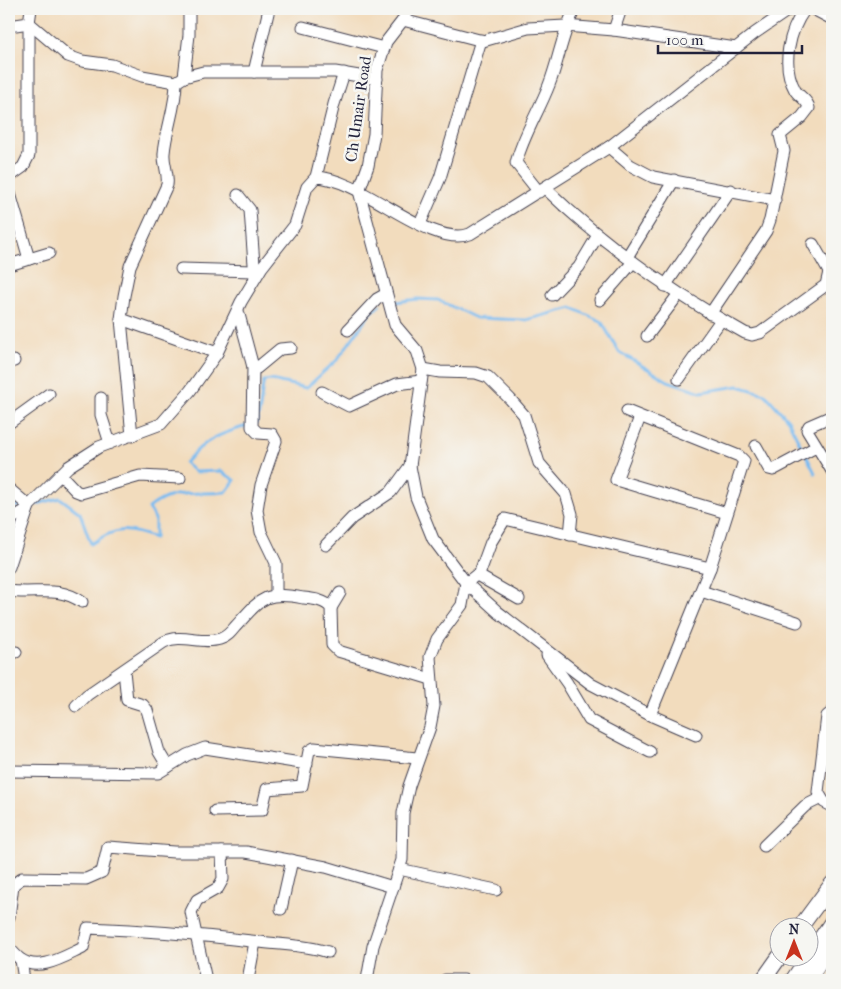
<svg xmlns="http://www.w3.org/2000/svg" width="841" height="989" font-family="'IM FELL French Canon',serif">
<rect width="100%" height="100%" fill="#f6f6f2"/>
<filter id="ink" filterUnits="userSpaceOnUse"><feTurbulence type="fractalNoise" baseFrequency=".02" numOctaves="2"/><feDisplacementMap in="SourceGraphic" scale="10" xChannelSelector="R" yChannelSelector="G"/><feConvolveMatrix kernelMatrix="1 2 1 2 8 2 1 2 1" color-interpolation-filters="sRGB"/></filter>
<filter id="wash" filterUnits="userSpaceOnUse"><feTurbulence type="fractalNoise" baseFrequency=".0096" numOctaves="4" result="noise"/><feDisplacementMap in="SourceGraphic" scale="20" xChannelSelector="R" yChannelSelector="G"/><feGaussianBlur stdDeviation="1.12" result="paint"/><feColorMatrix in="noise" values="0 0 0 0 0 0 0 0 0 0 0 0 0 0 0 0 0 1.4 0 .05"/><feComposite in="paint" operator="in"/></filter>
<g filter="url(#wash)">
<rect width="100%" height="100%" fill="#f2dcbd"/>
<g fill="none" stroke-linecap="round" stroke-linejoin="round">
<!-- stream -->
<g stroke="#7cbcf0" stroke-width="3">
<path d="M396,302l21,-3 21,1 38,18 50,2 46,-12 29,13 18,31 49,29 33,11 37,-6 27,8 23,26 15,30"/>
<path d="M256,423c6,-12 4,-28 8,-42l7,-1 35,8 31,-28 33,-46 10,-9"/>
<path d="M806,455l9,18"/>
<path d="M37,504l23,-6 20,15 11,31c26,-18 36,-16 64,-6v-19l-6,-11c25,-20 48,-13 77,-16l9,-12 -15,-9 -25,1 -10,-9c21,-25 35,-29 65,-38"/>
<path d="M9,507l11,-1"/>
</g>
</g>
</g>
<g filter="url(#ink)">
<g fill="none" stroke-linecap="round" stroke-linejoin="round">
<defs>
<g id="street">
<path d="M407,9l-4,11 -17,22 -9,28 -3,64 -6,32 -9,25 36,134 22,26 6,18 -13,97 6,31 17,42 33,44 32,29 93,72 59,31 46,20"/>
<path d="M813,9l19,10"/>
<path d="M403,20l80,21 45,-13 37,-2 49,4 122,18"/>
<path d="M29,23l39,33 14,5 30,4 30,11 34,6 8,-5 19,-5h132l42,7"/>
<path d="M9,26l20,-3"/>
<path d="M303,27l81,21"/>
<path d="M614,30l7,-21"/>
<path d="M254,72l15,-63"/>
<path d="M184,77l5,-42v-26"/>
<path d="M609,147l21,18 23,12 122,23"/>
<path d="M9,177l14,-10 6,-12v-132l2,-14"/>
<path d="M316,177l18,-73 10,-31"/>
<path d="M545,188c61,59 126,104 200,145l7,2 8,-2 66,-48 3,-13 -16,-28"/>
<path d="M9,190l20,69"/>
<path d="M539,192l-23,-29c7,-27 23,-52 33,-78 10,-25 13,-52 26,-76"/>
<path d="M238,195l12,15 5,68"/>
<path d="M420,224l20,-46 41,-138"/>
<path d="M627,257l47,-77"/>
<path d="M9,265l40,-12"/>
<path d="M181,269l73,2"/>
<path d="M665,286l66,-96"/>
<path d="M552,295l27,-28 19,-32"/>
<path d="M600,300l33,-38"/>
<path d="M238,311l15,56 4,1 23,-19 11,-1"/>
<path d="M710,314l56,-83 4,-11 14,-69 -4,-16 22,-18 7,-9c-1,-8 -10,-11 -14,-18 -14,-25 -6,-59 10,-81"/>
<path d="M121,319l96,34"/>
<path d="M348,330l29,-31 9,-5"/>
<path d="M647,336l31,-41"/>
<path d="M9,363l5,-2"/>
<path d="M253,367l-1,60 6,6 14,1 4,7 -15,44 -4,25 4,22 15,31v31"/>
<path d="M423,369l17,3 36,1 12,4 22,22 14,16 15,48 27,31 6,20 -2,21"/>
<path d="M679,379l42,-59"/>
<path d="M322,392l27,14 48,-22 24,-3"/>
<path d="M101,398v17l9,28"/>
<path d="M627,411l112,45 5,5 -34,107 -60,147"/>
<path d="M832,416l-23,10 -2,4 25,41"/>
<path d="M640,417l-24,63 111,33"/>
<path d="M9,423l40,-29"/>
<path d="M132,436l-11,-117 3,-23 6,-30 37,-81c2,-12 -4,-20 -3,-32 2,-24 12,-46 12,-71"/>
<path d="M756,446l13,23 4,1 43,-23"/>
<path d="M60,474l16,17 5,2 59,-17 40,2"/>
<path d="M9,489l20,17"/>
<path d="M9,520l19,-11"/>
<path d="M326,545l26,-27 39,-26 19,-26"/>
<path d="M9,567l20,-61 39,-39 31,-20 62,-23 29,-33 27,-38 24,-51 21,-35 33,-42 12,-38 9,-10c46,1 114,72 154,57l139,-87 146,-114 35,-24"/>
<path d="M477,575l42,24"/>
<path d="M9,591c27,4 48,-6 73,11"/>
<path d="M701,591l96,31"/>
<path d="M331,608l9,-15"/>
<path d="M9,654l7,-2"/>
<path d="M547,655l20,28 22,37 61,32"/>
<path d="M124,671l3,29 16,5 4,5 12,42 9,15"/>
<path d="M76,706l11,-11 77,-53c18,-9 37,3 56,-3 7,-2 11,-7 15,-12 25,-27 29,-37 68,-29 10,1 22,2 28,10l1,37 6,6 93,28"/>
<path d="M832,712l-5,4 -9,76 6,10 8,4"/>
<path d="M9,771l149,2 29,-18 18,-7 102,16"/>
<path d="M215,811l47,-1 5,-21 35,-3 7,-35 5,-3 103,10"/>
<path d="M764,846l41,-40 16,-8"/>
<path d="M399,869l97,21"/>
<path d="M281,909l11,-49"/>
<path d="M9,917l4,-32 9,-7 64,1 16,-7 6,-25 66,5h72l80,15 67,20"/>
<path d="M9,948c4,4 7,8 11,11 19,14 45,-3 63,-11l5,-20c58,2 115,7 172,14 23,3 46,3 68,10"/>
<path d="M21,960l3,20"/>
<path d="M206,980l-15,-68 6,-12 21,-12 5,-9 -1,-27"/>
<path d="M248,980l7,-38"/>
<path d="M367,980l6,-34 29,-86 1,-47 6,-27 21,-59 4,-21 -4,-49 7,-18 25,-34 4,-22 14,-11 11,-30 14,-23 205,49"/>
<path d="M445,980h19"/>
</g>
<g id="secondary">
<path d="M801,926l31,-42"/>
<path d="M763,980l17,-24"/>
<path d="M793,980l39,-58"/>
</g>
<path id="primary" d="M806,980l26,-38"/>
</defs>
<!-- street casing -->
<use href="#street" stroke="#413e4e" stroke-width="13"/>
<!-- secondary casing -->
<use href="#secondary" stroke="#413e4e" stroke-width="17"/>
<!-- primary casing -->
<use href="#primary" stroke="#413e4e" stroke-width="19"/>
<!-- street -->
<use href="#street" stroke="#fff" stroke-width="11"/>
<!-- secondary -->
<use href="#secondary" stroke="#fff" stroke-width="15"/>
<!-- primary -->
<use href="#primary" stroke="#fff" stroke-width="18"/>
</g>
</g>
<g text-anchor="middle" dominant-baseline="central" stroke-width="5" stroke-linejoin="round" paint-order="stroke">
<!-- street labels -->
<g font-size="16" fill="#22223b" stroke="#f6f6f2">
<text transform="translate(358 109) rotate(-82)">Ch Umair Road</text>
</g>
</g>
<!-- margin -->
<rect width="841" height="989" fill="none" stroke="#f6f6f2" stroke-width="30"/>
<!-- north arrow -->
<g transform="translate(794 942)"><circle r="24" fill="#f6f6f2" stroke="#a1a1a9"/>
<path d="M0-4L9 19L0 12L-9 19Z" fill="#c8321e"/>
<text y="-8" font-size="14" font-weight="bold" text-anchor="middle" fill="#22223b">N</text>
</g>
<!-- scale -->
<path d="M658 45v8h144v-8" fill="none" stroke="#22223b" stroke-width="2.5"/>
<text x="666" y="45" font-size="15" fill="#22223b" stroke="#f6f6f2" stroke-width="4" paint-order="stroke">100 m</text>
</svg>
